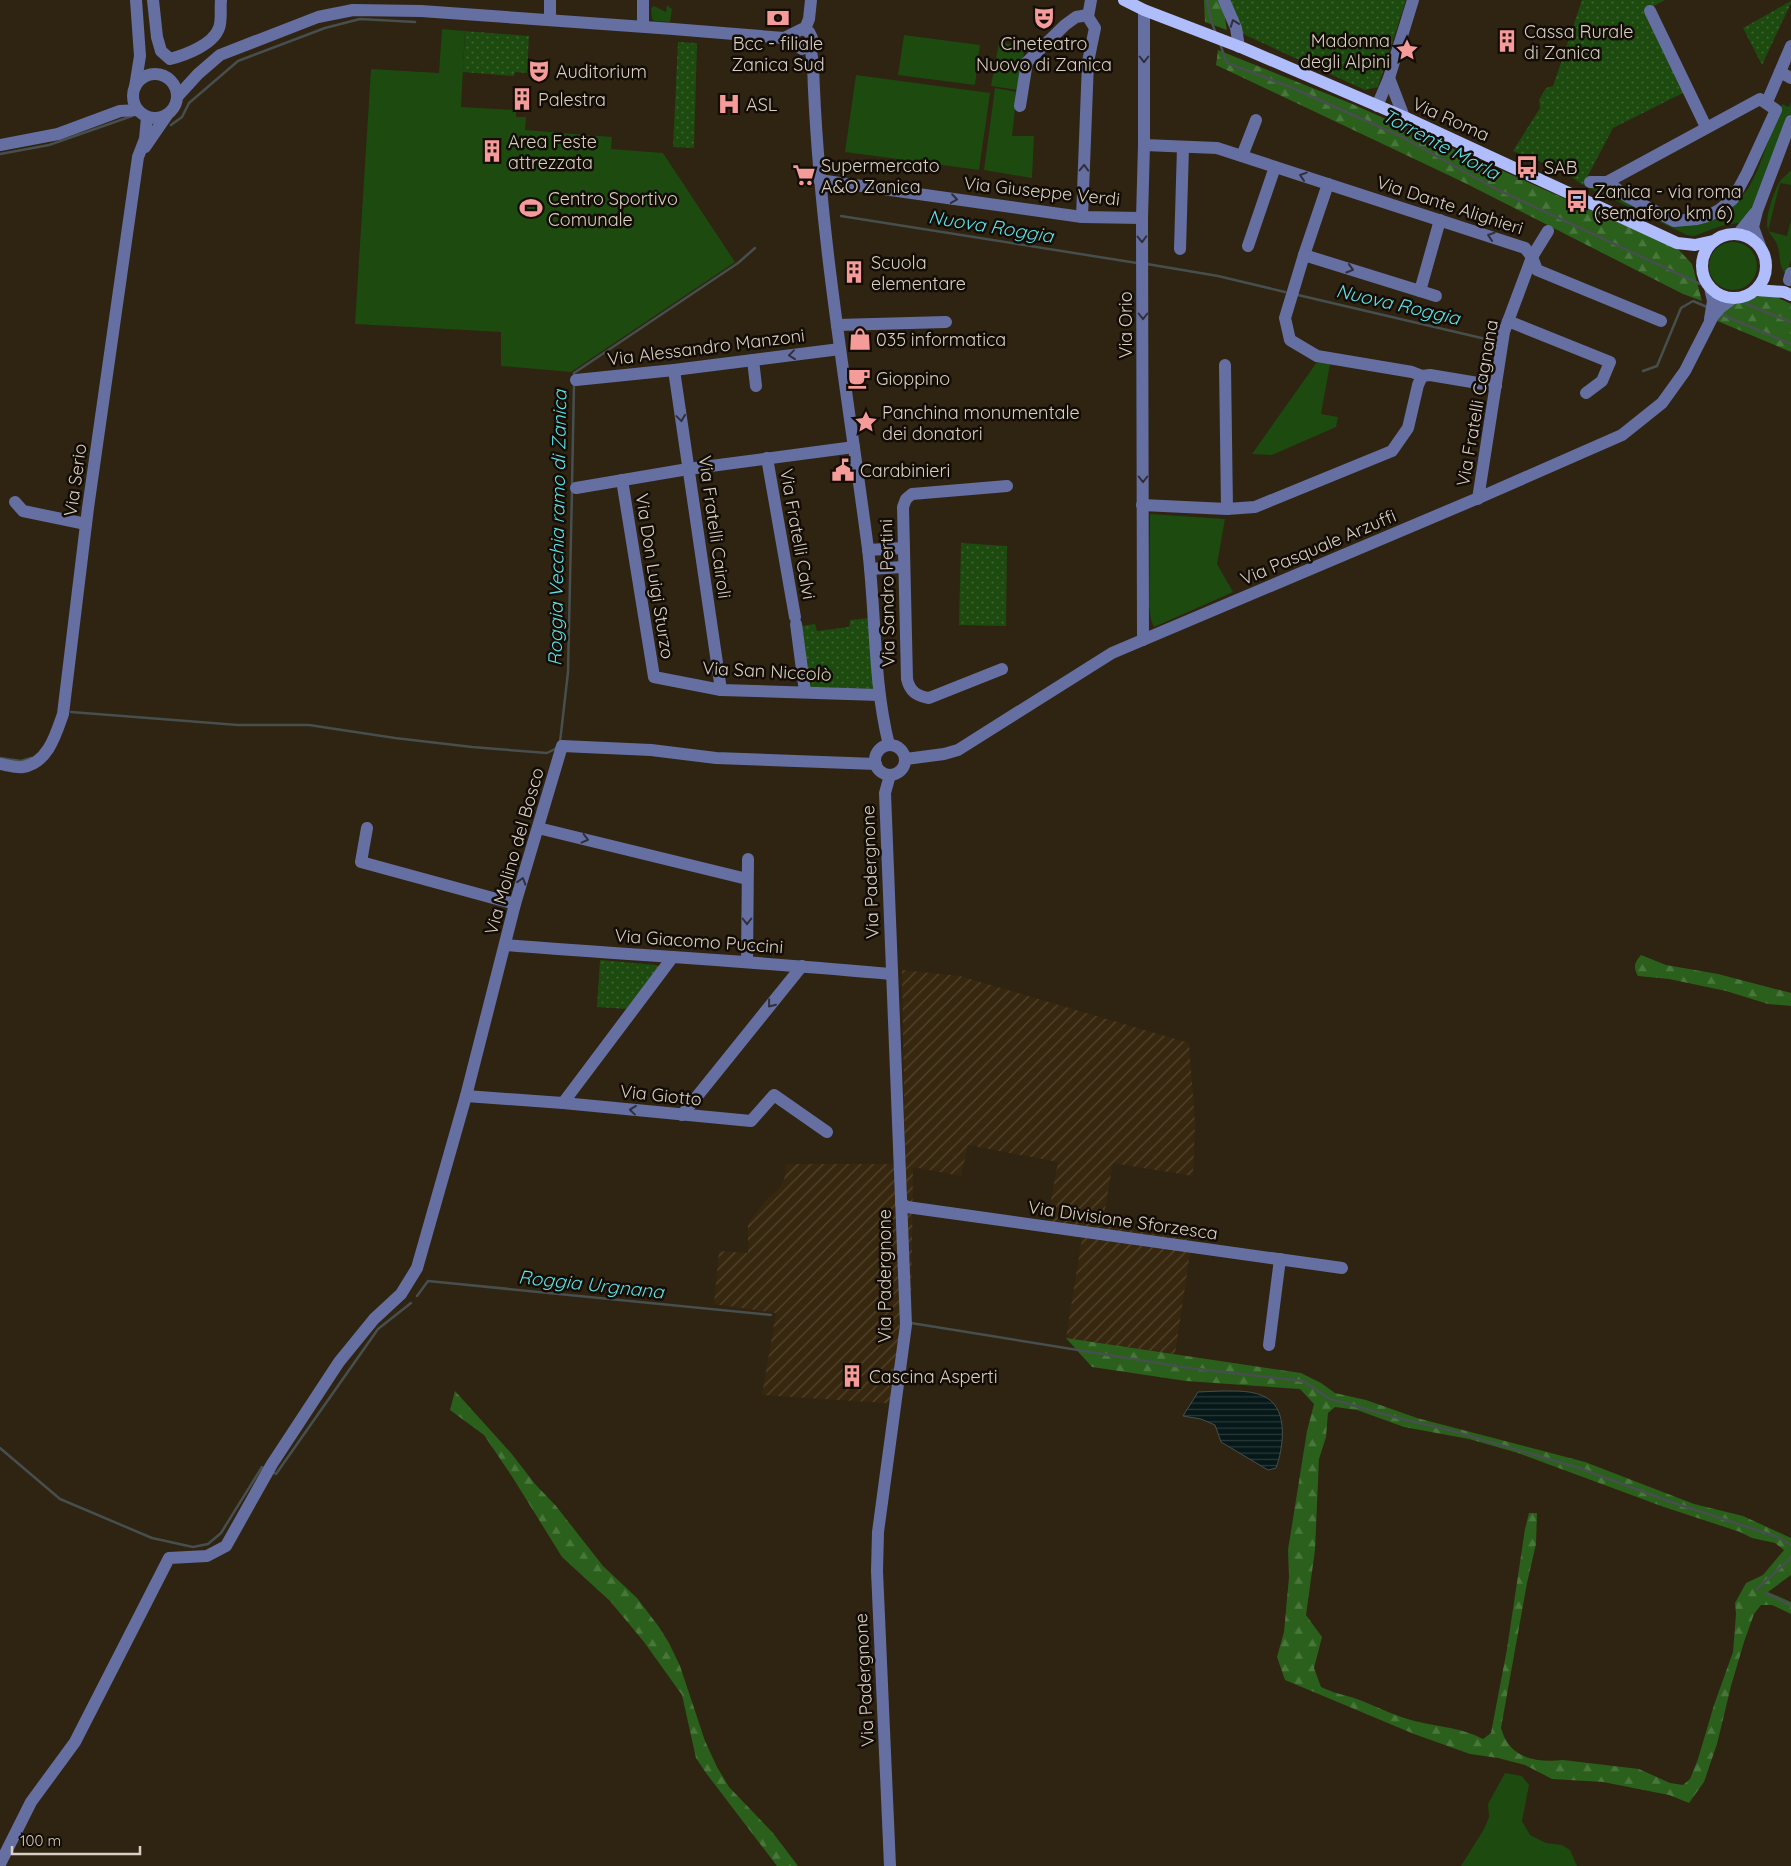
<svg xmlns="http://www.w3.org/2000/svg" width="1791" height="1866" font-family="Quicksand,sans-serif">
<defs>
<pattern id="industrial-furrows" width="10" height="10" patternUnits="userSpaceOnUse" patternTransform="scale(1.25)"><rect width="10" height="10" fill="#37270f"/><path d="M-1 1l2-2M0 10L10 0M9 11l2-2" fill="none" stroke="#534530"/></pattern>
<pattern id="forest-firs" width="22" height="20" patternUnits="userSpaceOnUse" patternTransform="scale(1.25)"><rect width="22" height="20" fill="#2a601b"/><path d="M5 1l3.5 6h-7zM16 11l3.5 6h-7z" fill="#48763b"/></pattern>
<pattern id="park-dots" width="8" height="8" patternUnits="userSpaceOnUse" patternTransform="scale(1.25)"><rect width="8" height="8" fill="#1d4a0f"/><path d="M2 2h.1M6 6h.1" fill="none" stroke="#3d6330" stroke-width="1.8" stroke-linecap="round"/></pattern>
<pattern id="water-rules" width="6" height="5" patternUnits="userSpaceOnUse" patternTransform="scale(1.25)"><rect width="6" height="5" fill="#071819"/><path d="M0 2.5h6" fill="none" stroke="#2a3939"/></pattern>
</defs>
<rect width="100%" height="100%" fill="#2f2312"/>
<!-- industrial -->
<path fill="url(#industrial-furrows)" d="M902,970l58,6 229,67 6,80 -2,53 -80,-13 -11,63 90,14 -17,114 -109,-16 16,-100 -37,-6 13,-70 -90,-17 -7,31 -48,-9 -2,152 -11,85 -138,-9 14,-82 -62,-9 5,-53 29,2v-29l19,-25 11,-9 6,-10 3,-16h107l11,-11z"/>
<!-- grass -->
<g fill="#1d4a0f">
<path d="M667,5l5,4 -2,13 -15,-1 -3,-2 -1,-11 3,-2 12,6z"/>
<path d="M442,29l23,2 -4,76 55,3v7h10l-1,13 87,7 -1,12 52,4 72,109 -164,110 -70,-6v-34l-146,-8 16,-255 68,4z"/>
<path d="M904,35l76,10 -5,40 -77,-10z"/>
<path d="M999,42l26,5 -7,43 -27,-4z"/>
<path d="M856,75l134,18 -11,77 -134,-18z"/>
<path d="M995,88l22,4 -5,44h22l-2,42 -48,-8z"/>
<path d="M1791,102v12l-37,95 -11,13 -22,4 -27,10 -7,-1 -104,-50 2,-4 17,9 3,-1 39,21 68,10 16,-8 20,-23 10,-20 24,-65 7,3z"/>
<path d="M1791,170v15l-11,-2 -12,48 19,5 4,-16v39l-4,16c-9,-8 -6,-17 -9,-28 -2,-7 -7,-11 -10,-17 -4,-11 6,-39 12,-49 3,-4 8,-7 11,-11z"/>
<circle cx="1733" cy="266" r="24"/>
<path d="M1317,362l13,2 -9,50 17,3 -2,10 -64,28 -20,-1z"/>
<path d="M1150,514l75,5 -8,45 16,28 -79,35 -3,-7 -2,-13z"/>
<path d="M1505,1773l17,3 7,9 -7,36 8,14 16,8 16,2 8,5 7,16h-116l23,-37 5,-12 -1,-13z"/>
</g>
<!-- forest -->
<g fill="url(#forest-firs)" fill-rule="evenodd">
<path d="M1204,0h15l5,12 3,18 -22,-8z"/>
<path d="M1218,50l132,53 328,146 14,15 10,37 -19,-7 -218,-111 -249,-118z"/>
<path d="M1772,295l19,9v48l-76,-32 7,-13 30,-10z"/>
<path d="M1641,955l25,10 52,9 73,19v13l-23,-2 -42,-13 -57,-12 -31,-3c-5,-9 -4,-13 3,-21z"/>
<path d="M1066,1338l235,35 20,10 14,10 31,7 51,18 168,44 109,42 49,12 48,22v37l-23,17 23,10v12l-19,-9h-11l-7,9 -10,28 -13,44 -14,58 -13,38 -15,21 -20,-8 -66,-13 -51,-3 -27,-14 -27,-7 -28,-4 -56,-20 -129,-54 -8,-23 7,-25 5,-55 -1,-27 19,-119 7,-27 -14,-15 -114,-8 -94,-14zM1335,1407l22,3 47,17 65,12 49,14 146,54 76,25 12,6 23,5 9,7 -21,25 -17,8 -11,20 1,11 -3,38 -19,53 -16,54 -8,20 -7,6 -13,-2 -31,-14 -76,-9c-28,3 -54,-2 -62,-32l26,-145 9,-39 1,-31h-8l-4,16 -18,120 -16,84 -8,6c-21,-11 -42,-12 -64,-17 -22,-5 -41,-15 -62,-23 -12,-4 -24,-6 -36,-12l-7,-19 8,-31 -16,-22 9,-65 4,-91 7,-22 2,-24z"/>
<path d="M455,1391l56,62 24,31 21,22 47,60 34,32 22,29 10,16 11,23 25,75 12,26 12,20 44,46 25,33h-21l-71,-93 -10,-15 -14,-63 -38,-53 -34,-41 -48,-44 -49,-79 -29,-43 -34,-25z"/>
</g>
<!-- park -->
<g fill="url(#park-dots)">
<path d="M1228,0h178l-28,87 -13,3 -122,-56z"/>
<path d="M1582,0h83l-19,10 39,82 -72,36 -30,57 -24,-16 -46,-18 27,-43 -1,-8 7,-12 7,-2z"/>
<path d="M1791,1v2l-29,62 -19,-37z"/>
<path d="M465,31l64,5 -2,37 -12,-1 -1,4 -51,-4z"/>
<path d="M678,42l19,1 -3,105 -21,-1z"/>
<path d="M961,543l46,3 -1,80 -47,-1z"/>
<path d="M870,618l5,71 -66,-2 -8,-61 14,-2 2,7 32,-4 1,-7z"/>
<path d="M600,960l57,5 2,3 -33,41 -29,-2z"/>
</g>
<!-- water -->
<path fill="url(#water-rules)" stroke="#464f4d" d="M1220,1391c16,0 34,-1 47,7 22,13 16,51 9,70l-8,2 -47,-28 -6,-17 -14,-6 -18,-3 15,-24z"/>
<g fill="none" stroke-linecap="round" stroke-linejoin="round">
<!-- stream -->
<g stroke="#464f4d" stroke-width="2.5">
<path d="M1207,0l4,20 5,14"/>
<path d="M1220,44l7,19 68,26 107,48 90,50 208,97"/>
<path d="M171,125l11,-8 7,-14 49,-42 87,-33 35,-9 55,3"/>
<path d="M0,154l49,-9 83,-29"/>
<path d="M841,216l296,47"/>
<path d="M1147,264l71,12 67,16"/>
<path d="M1298,295l192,45"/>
<path d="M1746,304l45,18"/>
<path d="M1721,314l70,30"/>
<path d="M1643,371l14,-5 24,-58 12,-7 14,6"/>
<path d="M574,377v-4l164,-110 17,-15"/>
<path d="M572,485l2,-102"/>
<path d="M71,712l167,13h71l86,13 77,9 75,6 10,-5"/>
<path d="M560,742l8,-70 4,-182"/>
<path d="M0,758l21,3 10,-3"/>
<path d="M417,1296l11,-15 343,34"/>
<path d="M911,1323l278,45 114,13 27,18 72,20 51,12 126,37 95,35 101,33 16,9"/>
<path d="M0,1448l60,51 92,39 41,9 15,-3 13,-11 41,-66 1,1"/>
<path d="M274,1473l2,1 102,-145 33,-26"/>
<path d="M1757,1589l34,-31"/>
<path d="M1765,1593l26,12"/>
</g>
<!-- minor -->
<g stroke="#656fa1" stroke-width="12">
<path d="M153,0l4,37 4,14 9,8c15,-4 43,-14 49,-31 3,-8 1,-19 2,-28"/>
<path d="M1224,0l12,28 3,19"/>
<path d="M1650,11l56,116"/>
<path d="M550,20v-20"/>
<path d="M643,26v-26"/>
<path d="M805,29l4,-10 2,-19"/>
<path d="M810,45l3,19c5,163 34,324 55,485 8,66 5,132 21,196"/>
<path d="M1780,72l11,6"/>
<circle cx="155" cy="96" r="22"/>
<path d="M1389,78l15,39"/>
<path d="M135,87l5,-31 -4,-56"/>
<path d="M177,97l21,-23 22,-19 98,-38 35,-7 68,1 252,18 111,9 18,11 8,-4 2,-7 -3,-6 -7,-3 -18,9"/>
<path d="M1767,102l24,-56"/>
<path d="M1020,106l7,-44 38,-37 11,-8 12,-2"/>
<path d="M1377,106l12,-28 24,-78"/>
<path d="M0,145l58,-11 62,-23 18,-1"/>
<path d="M1144,145l73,3 308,100 7,9 5,13 124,51"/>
<path d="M145,147l22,-32"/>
<path d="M1242,156l14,-36"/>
<path d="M819,180l263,37 60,1"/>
<path d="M1590,182h17l21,15 46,24 23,-2 11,-3 11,-6 14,-11 14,-26 29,-63 -16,-11 -153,83"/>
<path d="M1328,184l-24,71 -19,63 5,22 27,16 95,16 10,4 8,-1 66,11"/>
<path d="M1082,217l6,-155 7,-34 -7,-11 3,-17"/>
<path d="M1738,234l17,-21"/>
<path d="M1248,246l27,-79"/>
<path d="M1760,246l-7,-19 4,-16 34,-90"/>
<path d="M1180,249l3,-102"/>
<path d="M1304,255l116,36 20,-71"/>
<path d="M1789,280l2,-7"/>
<path d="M1420,291l16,5"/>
<path d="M1710,319l3,-18 -3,-13"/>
<path d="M1508,321l102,41 -8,19 -16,12"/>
<path d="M837,325l109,-3"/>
<path d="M753,360l3,26"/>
<path d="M1225,365l2,144"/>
<path d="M674,370l47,320"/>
<path d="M576,380l98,-10 166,-21"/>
<path d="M767,458l28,159"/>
<path d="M622,480l32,197 67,13 158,5"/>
<path d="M576,488l112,-19 166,-22"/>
<path d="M1478,499l26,-167 28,-75 16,-26"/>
<path d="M15,502l8,9 63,13"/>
<path d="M1142,505l85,4 28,-2 137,-56 16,-23 10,-43 4,-9"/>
<path d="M868,550l35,-2"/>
<path d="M870,569l33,-2"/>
<path d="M796,624l9,68"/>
<path d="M1143,640l-1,-422 2,-73v-135"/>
<path d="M1002,669l-73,29c-12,-2 -19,-6 -22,-19l-4,-172 3,-8 6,-5 95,-8"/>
<circle cx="890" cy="760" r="15"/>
<path d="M906,759l38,-5 14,-4 154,-97 371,-157 139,-61 40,-32 23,-32 28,-55 7,-8 12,-9"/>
<path d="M0,764c7,1 16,4 23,3 25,-4 33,-33 40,-53l25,-206 50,-351 7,-18 2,-22"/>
<path d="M367,828l-6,34 154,42"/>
<path d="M538,828l209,51"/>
<path d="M505,945c128,10 257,17 386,29"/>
<path d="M747,962l1,-103"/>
<path d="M466,1096l97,7 188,18 23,-26 53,37"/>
<path d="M563,1103l109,-145"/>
<path d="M682,1115l120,-149"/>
<path d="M901,1203l6,4 435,61"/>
<path d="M1269,1345l11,-86"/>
<path d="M0,1864l31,-62 44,-60 94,-184 38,-2 19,-10 46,-82 67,-102 35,-43 27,-25 16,-26 49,-172 49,-192 47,-158 89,4 65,8 160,6"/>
<path d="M890,1866l-13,-295 1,-39 28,-207 -21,-532 5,-18"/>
</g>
<!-- major -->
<g stroke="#afbdfc" stroke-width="12">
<path d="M1124,0l20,10 99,38 161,69 273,126 18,2 18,-4"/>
<circle cx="1734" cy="266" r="32"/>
<path d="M1756,290l28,2 7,3"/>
</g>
</g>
<!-- one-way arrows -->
<defs><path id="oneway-chevron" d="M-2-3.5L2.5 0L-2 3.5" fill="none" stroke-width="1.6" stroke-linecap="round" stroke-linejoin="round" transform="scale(1.25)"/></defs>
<g stroke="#302f3c">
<use href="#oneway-chevron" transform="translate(1234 23) rotate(-110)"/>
<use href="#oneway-chevron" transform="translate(1144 59) rotate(90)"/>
<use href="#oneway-chevron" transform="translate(1084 168) rotate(-88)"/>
<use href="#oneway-chevron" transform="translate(1303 176) rotate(-162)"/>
<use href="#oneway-chevron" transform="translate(954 199) rotate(8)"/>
<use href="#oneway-chevron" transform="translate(1491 236) rotate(-162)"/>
<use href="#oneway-chevron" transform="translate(1142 239) rotate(89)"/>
<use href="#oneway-chevron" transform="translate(1350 269) rotate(17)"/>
<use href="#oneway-chevron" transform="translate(1143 316) rotate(90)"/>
<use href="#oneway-chevron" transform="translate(792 355) rotate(173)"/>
<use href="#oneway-chevron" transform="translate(681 418) rotate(82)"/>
<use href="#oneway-chevron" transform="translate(1143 479) rotate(90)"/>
<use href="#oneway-chevron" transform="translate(585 839) rotate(14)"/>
<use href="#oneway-chevron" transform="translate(522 881) rotate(-73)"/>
<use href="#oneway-chevron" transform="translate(747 921) rotate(90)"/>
<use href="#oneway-chevron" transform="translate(771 1004) rotate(129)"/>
<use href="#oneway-chevron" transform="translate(633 1110) rotate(-174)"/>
</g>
<!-- icons -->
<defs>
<symbol id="bank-bare" viewBox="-9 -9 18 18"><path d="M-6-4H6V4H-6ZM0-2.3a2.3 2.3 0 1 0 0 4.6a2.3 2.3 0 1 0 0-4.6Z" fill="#f59b99" stroke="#130d06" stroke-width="2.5" paint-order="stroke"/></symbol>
<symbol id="theatre-bare" viewBox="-9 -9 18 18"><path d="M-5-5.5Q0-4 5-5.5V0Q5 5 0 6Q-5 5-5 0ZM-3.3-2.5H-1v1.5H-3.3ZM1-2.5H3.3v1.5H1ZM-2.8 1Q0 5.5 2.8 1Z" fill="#f59b99" stroke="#130d06" stroke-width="2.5" paint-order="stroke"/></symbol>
<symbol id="building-bare" viewBox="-9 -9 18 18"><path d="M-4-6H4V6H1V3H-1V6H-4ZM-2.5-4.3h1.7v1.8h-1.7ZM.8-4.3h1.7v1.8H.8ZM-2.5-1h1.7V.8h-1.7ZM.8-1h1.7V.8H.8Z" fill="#f59b99" stroke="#130d06" stroke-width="2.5" paint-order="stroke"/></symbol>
<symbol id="sight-bare" viewBox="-9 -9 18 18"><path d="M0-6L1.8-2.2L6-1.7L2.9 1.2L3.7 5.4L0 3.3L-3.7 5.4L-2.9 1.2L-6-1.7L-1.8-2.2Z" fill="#f59b99" stroke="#130d06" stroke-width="2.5" paint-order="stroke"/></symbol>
<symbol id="hospital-bare" viewBox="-9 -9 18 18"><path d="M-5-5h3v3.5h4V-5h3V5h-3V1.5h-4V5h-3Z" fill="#f59b99" stroke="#130d06" stroke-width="2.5" paint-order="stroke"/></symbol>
<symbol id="bus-bare" viewBox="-9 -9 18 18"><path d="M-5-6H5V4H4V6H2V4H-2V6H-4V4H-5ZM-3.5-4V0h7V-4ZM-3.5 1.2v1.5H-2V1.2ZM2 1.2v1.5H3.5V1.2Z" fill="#f59b99" stroke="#130d06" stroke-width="2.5" paint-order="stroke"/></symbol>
<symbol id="supermarket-bare" viewBox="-9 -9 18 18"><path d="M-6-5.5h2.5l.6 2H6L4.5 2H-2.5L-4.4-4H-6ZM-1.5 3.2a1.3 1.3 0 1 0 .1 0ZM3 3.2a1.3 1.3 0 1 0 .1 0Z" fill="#f59b99" stroke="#130d06" stroke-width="2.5" paint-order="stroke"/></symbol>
<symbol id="stadium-bare" viewBox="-9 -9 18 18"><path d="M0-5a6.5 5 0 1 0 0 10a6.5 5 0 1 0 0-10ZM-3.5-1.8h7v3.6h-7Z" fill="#f59b99" stroke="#130d06" stroke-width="2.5" paint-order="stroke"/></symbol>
<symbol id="shop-bare" viewBox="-9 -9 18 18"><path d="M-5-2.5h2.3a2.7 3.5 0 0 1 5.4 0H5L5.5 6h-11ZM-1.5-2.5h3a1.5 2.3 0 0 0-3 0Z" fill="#f59b99" stroke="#130d06" stroke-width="2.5" paint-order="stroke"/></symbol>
<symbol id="cafe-bare" viewBox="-9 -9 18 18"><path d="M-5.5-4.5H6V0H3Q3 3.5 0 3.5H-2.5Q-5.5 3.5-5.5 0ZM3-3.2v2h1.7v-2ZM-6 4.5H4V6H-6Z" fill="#f59b99" stroke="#130d06" stroke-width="2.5" paint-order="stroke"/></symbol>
<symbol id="civic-bare" viewBox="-9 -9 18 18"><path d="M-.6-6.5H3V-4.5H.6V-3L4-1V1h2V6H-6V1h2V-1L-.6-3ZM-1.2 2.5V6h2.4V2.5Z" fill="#f59b99" stroke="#130d06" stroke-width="2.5" paint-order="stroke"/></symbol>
</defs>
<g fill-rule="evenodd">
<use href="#bank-bare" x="762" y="2" width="32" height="32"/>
<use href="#theatre-bare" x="1028" y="2" width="32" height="32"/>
<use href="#building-bare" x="1491" y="25" width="32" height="32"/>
<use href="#sight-bare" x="1391" y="34" width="32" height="32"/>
<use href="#theatre-bare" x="523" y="55" width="32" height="32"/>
<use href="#building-bare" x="506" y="83" width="32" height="32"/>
<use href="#hospital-bare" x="713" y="88" width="32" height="32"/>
<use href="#building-bare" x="476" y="135" width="32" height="32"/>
<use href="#bus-bare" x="1511" y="151" width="32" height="32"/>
<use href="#supermarket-bare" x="788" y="159" width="32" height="32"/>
<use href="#bus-bare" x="1561" y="185" width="32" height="32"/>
<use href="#stadium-bare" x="515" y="192" width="32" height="32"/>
<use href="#building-bare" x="838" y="256" width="32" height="32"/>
<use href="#shop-bare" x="844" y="323" width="32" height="32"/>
<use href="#cafe-bare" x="843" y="362" width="32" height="32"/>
<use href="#sight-bare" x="850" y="406" width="32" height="32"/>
<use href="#civic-bare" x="827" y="454" width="32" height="32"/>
<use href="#building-bare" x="836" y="1360" width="32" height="32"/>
</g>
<g text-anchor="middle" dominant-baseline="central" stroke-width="5" stroke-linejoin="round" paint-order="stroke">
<!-- poi labels -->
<g font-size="18" fill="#d8d0c5" stroke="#130d06" text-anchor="start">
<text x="1524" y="31">Cassa Rurale<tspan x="1524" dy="21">di Zanica</tspan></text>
<text x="1390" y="40" text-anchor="end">Madonna<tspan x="1390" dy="21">degli Alpini</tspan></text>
<text x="778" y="43" text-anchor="middle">Bcc - filiale<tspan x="778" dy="21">Zanica Sud</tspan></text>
<text x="1044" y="43" text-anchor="middle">Cineteatro<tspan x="1044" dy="21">Nuovo di Zanica</tspan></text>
<text x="556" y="71">Auditorium</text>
<text x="538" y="99">Palestra</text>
<text x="746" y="104">ASL</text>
<text x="508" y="141">Area Feste<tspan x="508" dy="21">attrezzata</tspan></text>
<text x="821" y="165">Supermercato<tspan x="821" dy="21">A&amp;O Zanica</tspan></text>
<text x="1544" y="167">SAB</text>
<text x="1594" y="191">Zanica - via roma<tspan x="1594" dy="21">(semaforo km 6)</tspan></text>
<text x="548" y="198">Centro Sportivo<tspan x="548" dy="21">Comunale</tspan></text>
<text x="871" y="262">Scuola<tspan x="871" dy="21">elementare</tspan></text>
<text x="876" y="339">035 informatica</text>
<text x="876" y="378">Gioppino</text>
<text x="882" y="412">Panchina monumentale<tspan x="882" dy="21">dei donatori</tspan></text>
<text x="860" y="470">Carabinieri</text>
<text x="869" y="1376">Cascina Asperti</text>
</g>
<!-- street labels -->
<g font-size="18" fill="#d8d0c5" stroke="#130d06">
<text transform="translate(1451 119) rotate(24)">Via Roma</text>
<text transform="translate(1042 191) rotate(6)">Via Giuseppe Verdi</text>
<text transform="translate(1450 205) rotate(18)">Via Dante Alighieri</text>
<text transform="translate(1125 325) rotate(-90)">Via Orio</text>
<text transform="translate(706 347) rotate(-7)">Via Alessandro Manzoni</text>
<text transform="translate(1477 403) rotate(-80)">Via Fratelli Cagnana</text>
<text transform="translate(75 480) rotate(-82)">Via Serio</text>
<text transform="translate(715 527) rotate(82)">Via Fratelli Cairoli</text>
<text transform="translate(798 534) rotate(80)">Via Fratelli Calvi</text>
<text transform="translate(1318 547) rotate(-23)">Via Pasquale Arzuffi</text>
<text transform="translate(655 576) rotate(81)">Via Don Luigi Sturzo</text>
<text transform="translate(887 593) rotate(-91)">Via Sandro Pertini</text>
<text transform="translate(767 671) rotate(3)">Via San Niccolò</text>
<text transform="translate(514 851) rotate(-74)">Via Molino del Bosco</text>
<text transform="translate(870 872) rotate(-92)">Via Padergnone</text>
<text transform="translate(699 941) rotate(4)">Via Giacomo Puccini</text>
<text transform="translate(661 1095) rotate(6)">Via Giotto</text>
<text transform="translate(1123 1220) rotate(8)">Via Divisione Sforzesca</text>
<text transform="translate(884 1276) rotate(-90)">Via Padergnone</text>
<text transform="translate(864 1680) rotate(-93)">Via Padergnone</text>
</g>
<!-- water labels -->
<g font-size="19" font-style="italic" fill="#5ce3ea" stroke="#130d06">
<text transform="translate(1441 144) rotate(28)">Torrente Morla</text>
<text transform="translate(991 226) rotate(9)">Nuova Roggia</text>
<text transform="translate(1398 304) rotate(13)">Nuova Roggia</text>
<text transform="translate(557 528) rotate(-89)">Roggia Vecchia ramo di Zanica</text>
<text transform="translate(591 1284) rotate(6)">Roggia Urgnana</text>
</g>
</g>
<!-- scale -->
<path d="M12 1846v8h128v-8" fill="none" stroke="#d8d0c5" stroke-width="2.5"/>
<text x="20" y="1846" font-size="15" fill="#d8d0c5" stroke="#130d06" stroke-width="4" paint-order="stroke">100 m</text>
</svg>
